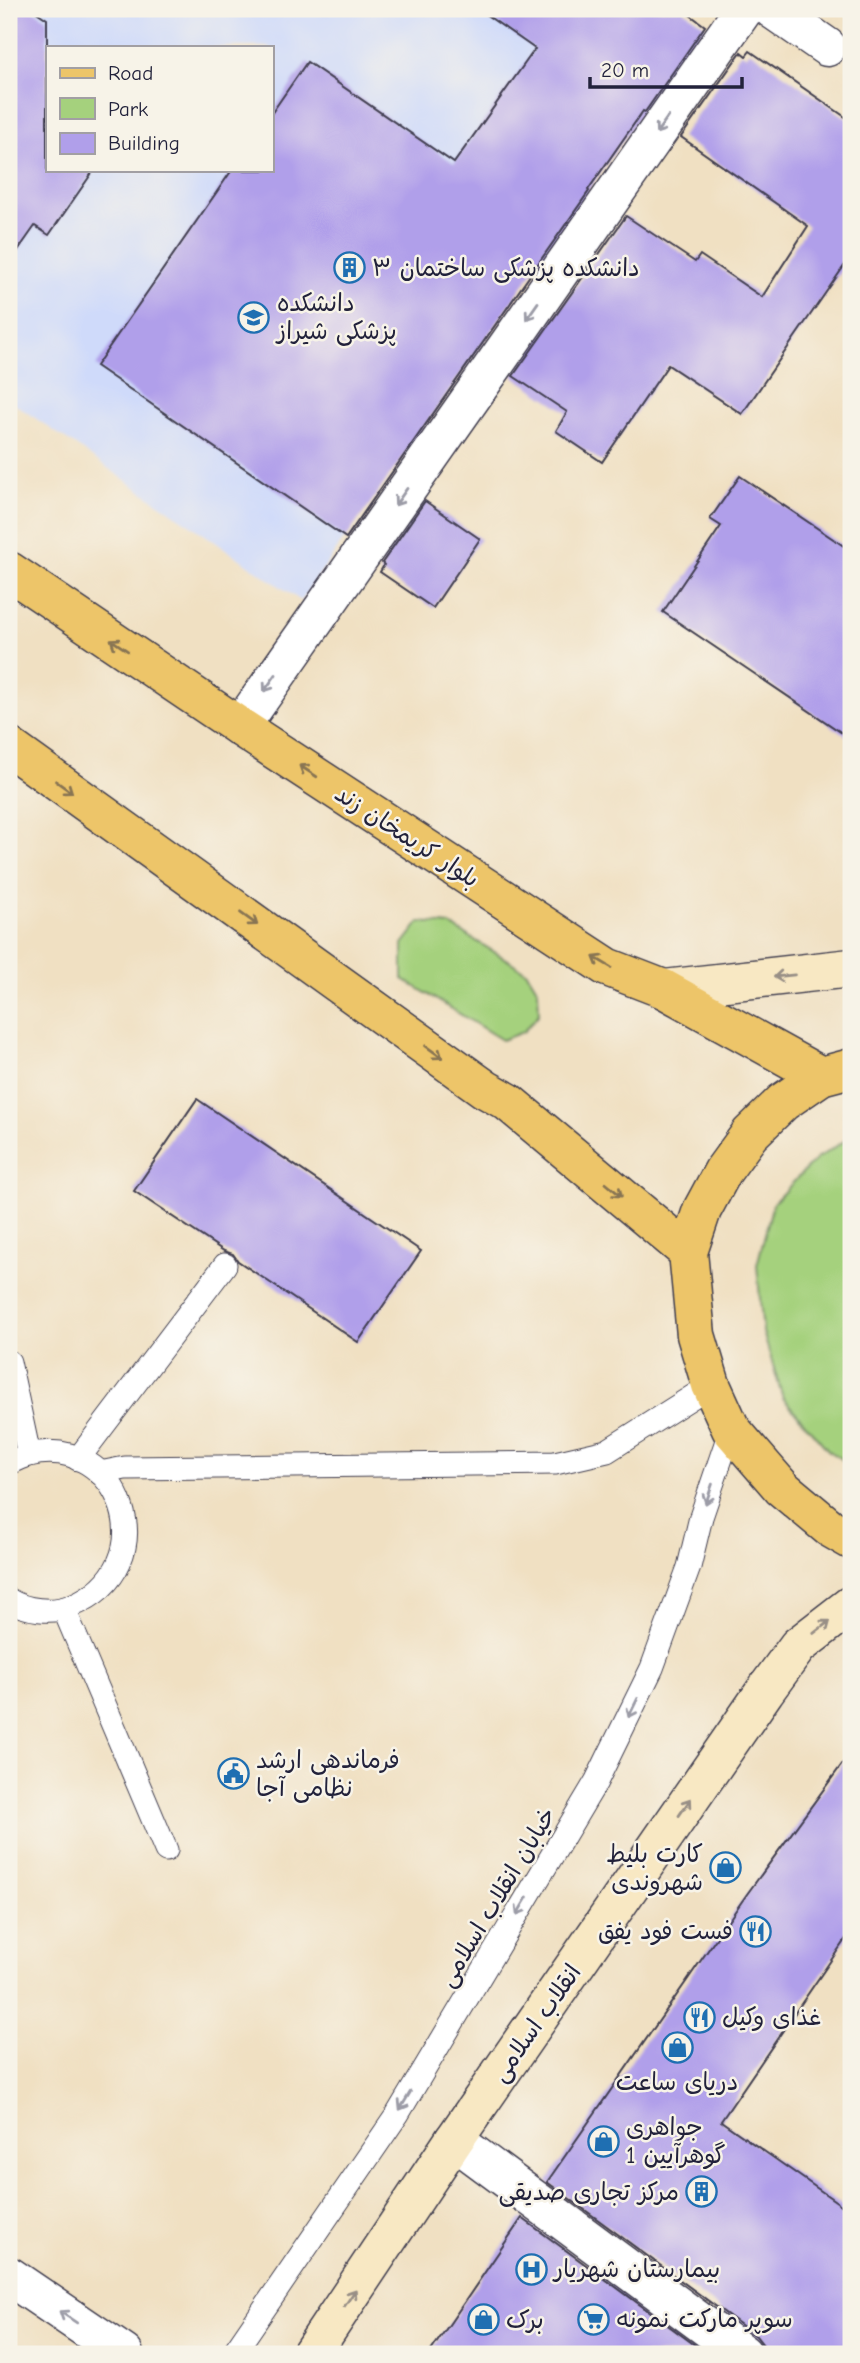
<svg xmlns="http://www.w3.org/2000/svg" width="860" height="2363" font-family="'Comic Neue','Playpen Sans Arabic',sans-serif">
<rect width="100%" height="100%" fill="#f7f3e8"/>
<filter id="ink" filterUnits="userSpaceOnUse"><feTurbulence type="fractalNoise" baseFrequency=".0143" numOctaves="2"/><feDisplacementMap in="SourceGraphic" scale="14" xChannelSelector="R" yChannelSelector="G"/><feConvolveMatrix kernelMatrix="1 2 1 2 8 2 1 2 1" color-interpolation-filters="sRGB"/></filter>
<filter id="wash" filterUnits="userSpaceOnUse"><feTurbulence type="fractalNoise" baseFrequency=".00686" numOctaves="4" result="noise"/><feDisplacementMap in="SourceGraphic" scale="28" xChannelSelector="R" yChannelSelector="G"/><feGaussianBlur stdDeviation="1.57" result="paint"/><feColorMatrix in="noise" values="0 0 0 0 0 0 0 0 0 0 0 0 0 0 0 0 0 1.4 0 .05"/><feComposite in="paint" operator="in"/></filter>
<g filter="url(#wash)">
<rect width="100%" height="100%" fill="#f0e0c2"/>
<!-- built -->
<path fill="#cfdafa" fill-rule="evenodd" d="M9,9h673l24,17 -84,114 -321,461 -292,-201zM47,47h224v123h-224z"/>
<!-- green -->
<g fill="#a5d17d" stroke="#647a5c" stroke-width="2">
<path d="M420,922l30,3 77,47 11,18 1,24 -16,18 -21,8 -99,-61v-35z"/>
<path d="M851,1137v329l-23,-16 -45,-52 -20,-66 -6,-67 16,-62 43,-44z"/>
</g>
<g id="blocks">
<!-- building -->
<g fill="#b09fea">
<path d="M9,9h23l15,10v151h47l-45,65 -14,-9 -26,37z"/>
<path d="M478,9h204l23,17 -60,86 -2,-1 -55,79 1,1 -243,347 -250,-172 136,-196h39v-56l36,-52 147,101 81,-114z"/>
<path d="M750,51l101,70v135l-109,158 -74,-49 -66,97 -46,-31 11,-19 -54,-36 113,-160 69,46 5,-7 62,42 46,-71 -127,-89 60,-85 5,4z"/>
<path d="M740,476l111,75v188l-188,-127 58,-86 -11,-7z"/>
<path d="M425,501l55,38 -47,69 -53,-36 4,-7 -2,-2z"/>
<path d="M197,1099l224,152 -63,91 -120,-81 -5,-7 -9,-3 -90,-60z"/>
<path d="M851,1752v179l-130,190 130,91v142h-87l-1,-9 -7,-9 -209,-154 200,-288z"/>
<path d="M522,2218l185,136h-278z"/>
</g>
</g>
</g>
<g filter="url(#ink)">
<use href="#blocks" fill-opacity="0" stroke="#413e4f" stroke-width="2"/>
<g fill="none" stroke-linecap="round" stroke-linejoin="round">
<defs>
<g id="service">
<path d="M9,1362l20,93"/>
<path d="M78,1459l147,-194"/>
<path d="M9,1463c6,-2 13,-6 20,-8 90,-23 142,110 42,151 -19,8 -46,4 -62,-6"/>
<path d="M100,1473l25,-5 430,-5 52,-12 104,-66"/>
<path d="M64,1609l102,241"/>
<path d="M233,2354l164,-239 199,-333 56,-114 37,-101 12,-50 30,-88"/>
</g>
<g id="minor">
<path d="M772,9l55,38"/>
<path d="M240,727l504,-718"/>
<path d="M454,2140l289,214"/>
</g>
<path id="tertiary" d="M9,2276l115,78"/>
<g id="secondary">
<path d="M664,989l187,-21"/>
<path d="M311,2354l143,-214 311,-449 33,-45 53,-41"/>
</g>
<g id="primary">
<path d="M9,571l231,156 367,240 57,22 157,87"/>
<path d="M9,747l476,342 23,13 180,150"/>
<path d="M851,1068l-30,8 -38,26 -33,32 -27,37 -21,39 -14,42 8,83 15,50 20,44 51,59 48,40 21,12"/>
</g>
</defs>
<!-- service casing -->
<use href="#service" stroke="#413e4f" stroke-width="25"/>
<!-- minor casing -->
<use href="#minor" stroke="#413e4f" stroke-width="41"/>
<!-- tertiary casing -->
<use href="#tertiary" stroke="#413e4f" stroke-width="41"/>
<!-- secondary casing -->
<use href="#secondary" stroke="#413e4f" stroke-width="41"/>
<!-- primary casing -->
<use href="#primary" stroke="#413e4f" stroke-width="41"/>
<!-- service -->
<use href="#service" stroke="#fff" stroke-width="23"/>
<!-- minor -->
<use href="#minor" stroke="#fff" stroke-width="38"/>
<!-- tertiary -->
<use href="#tertiary" stroke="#fff" stroke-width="38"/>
<!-- secondary -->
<use href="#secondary" stroke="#f8e8c3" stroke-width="38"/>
<!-- primary -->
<use href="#primary" stroke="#edc569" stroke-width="38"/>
</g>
<!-- one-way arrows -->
<defs><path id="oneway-shaft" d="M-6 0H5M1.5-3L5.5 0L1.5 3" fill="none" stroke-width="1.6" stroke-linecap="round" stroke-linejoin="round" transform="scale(1.75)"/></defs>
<g stroke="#9c9ca7">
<use href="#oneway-shaft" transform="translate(662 125) rotate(125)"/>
<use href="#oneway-shaft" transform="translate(532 311) rotate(125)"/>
<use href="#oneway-shaft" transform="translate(401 497) rotate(125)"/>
<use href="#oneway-shaft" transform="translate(270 683) rotate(125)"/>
<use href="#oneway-shaft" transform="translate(709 1494) rotate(109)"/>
<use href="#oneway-shaft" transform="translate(633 1708) rotate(116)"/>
<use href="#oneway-shaft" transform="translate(522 1906) rotate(121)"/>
<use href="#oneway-shaft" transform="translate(405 2101) rotate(121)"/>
<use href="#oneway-shaft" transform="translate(68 2317) rotate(-146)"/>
</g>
<g stroke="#887452">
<use href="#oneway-shaft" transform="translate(119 645) rotate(-146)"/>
<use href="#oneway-shaft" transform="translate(308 771) rotate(-147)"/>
<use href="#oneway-shaft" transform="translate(64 787) rotate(36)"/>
<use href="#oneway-shaft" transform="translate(249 919) rotate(36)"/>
<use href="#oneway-shaft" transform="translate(602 962) rotate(-149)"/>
<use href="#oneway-shaft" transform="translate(434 1052) rotate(36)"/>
<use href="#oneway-shaft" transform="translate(614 1190) rotate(40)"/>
</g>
<g stroke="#988f86">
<use href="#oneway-shaft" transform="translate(784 976) rotate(174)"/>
<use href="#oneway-shaft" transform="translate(822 1627) rotate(-38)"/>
<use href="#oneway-shaft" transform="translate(685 1807) rotate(-55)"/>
<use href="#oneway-shaft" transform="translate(350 2298) rotate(-56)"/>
</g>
</g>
<!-- icons -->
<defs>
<symbol id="building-ring" viewBox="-11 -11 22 22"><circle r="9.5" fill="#f7f3e8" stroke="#1f6fb2" stroke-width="1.5"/><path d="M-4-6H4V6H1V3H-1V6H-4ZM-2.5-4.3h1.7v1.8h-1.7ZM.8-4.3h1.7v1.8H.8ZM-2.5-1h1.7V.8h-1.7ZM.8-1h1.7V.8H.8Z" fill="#1f6fb2"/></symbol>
<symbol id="university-ring" viewBox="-11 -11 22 22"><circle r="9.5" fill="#f7f3e8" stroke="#1f6fb2" stroke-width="1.5"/><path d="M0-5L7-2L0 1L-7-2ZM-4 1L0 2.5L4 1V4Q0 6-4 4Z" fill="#1f6fb2"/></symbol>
<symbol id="civic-ring" viewBox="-11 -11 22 22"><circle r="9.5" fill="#f7f3e8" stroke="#1f6fb2" stroke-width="1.5"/><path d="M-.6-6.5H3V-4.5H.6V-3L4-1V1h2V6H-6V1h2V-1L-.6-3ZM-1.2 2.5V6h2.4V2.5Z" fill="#1f6fb2"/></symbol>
<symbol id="shop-ring" viewBox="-11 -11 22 22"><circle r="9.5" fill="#f7f3e8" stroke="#1f6fb2" stroke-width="1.5"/><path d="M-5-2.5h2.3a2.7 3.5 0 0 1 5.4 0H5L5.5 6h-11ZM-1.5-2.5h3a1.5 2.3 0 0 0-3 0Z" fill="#1f6fb2"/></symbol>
<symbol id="restaurant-ring" viewBox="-11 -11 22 22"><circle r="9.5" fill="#f7f3e8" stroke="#1f6fb2" stroke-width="1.5"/><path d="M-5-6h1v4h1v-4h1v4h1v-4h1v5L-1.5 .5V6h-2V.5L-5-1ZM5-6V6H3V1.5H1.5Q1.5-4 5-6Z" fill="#1f6fb2"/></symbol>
<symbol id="hospital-ring" viewBox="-11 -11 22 22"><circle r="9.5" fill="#f7f3e8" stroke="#1f6fb2" stroke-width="1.5"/><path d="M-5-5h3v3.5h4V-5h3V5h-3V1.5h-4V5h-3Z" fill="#1f6fb2"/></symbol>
<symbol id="supermarket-ring" viewBox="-11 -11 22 22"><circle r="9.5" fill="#f7f3e8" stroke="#1f6fb2" stroke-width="1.5"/><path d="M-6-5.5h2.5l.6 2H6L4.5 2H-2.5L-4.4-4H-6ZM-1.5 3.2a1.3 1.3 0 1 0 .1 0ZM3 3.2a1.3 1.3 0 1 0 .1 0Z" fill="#1f6fb2"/></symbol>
</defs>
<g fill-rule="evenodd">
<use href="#building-ring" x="332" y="250" width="35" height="35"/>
<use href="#university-ring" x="236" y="300" width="35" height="35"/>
<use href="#civic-ring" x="216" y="1756" width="35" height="35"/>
<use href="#shop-ring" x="708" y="1850" width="35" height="35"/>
<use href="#restaurant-ring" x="738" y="1914" width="35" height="35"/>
<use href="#restaurant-ring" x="682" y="2000" width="35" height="35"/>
<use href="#shop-ring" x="660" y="2030" width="35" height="35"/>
<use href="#shop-ring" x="586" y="2124" width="35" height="35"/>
<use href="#building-ring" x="684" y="2174" width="35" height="35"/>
<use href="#hospital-ring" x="514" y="2252" width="35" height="35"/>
<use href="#supermarket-ring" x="576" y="2302" width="35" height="35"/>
<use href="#shop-ring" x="466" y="2302" width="35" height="35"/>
</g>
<g text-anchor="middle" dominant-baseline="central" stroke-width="5" stroke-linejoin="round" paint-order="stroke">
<!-- poi labels -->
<g font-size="24" fill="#22223b" stroke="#f7f3e8" text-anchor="start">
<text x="372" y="268">دانشکده پزشکی ساختمان ۳</text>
<text x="277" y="303">دانشکده<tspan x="277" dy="28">پزشکی شیراز</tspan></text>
<text x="256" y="1760">فرماندهی ارشد<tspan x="256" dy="28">نظامی آجا</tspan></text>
<text x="703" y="1854" text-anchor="end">کارت بلیط<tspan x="703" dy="28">شهروندی</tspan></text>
<text x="733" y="1931" text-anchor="end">فست فود یفق</text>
<text x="722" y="2017">غذای وکیل</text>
<text x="677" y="2082" text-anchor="middle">دریای ساعت</text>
<text x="626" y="2127">جواهری<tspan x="626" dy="28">گوهرآیین 1</tspan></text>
<text x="679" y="2192" text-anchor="end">مرکز تجاری صدیقی</text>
<text x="554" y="2269">بیمارستان شهریار</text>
<text x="616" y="2319">سوپر مارکت نمونه</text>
<text x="506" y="2320">برک</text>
</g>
<!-- street labels -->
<g font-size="24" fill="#22223b" stroke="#f7f3e8">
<text transform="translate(407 836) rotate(33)">بلوار کریمخان زند</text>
<text transform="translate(497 1897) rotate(-59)">خیابان انقلاب اسلامی</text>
<text transform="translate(536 2023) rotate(-55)">انقلاب اسلامی</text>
</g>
</g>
<!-- margin -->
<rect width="860" height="2363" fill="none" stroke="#f7f3e8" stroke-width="35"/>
<!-- legend -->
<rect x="46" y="46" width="228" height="126" fill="#f7f3e8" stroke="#a29fa3" stroke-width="2"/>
<rect x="60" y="68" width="35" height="10" fill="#edc569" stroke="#a29fa3" stroke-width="2"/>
<text x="108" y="80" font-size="21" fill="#22223b">Road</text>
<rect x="60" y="98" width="35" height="21" fill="#a5d17d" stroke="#a29fa3" stroke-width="2"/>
<text x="108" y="116" font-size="21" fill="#22223b">Park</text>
<rect x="60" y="133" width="35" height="21" fill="#b09fea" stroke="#a29fa3" stroke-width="2"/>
<text x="108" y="150" font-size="21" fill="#22223b">Building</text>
<!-- scale -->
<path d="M590 77v10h152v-10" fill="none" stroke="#22223b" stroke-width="3.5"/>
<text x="601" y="77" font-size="21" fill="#22223b" stroke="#f7f3e8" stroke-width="5" paint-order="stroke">20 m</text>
</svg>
